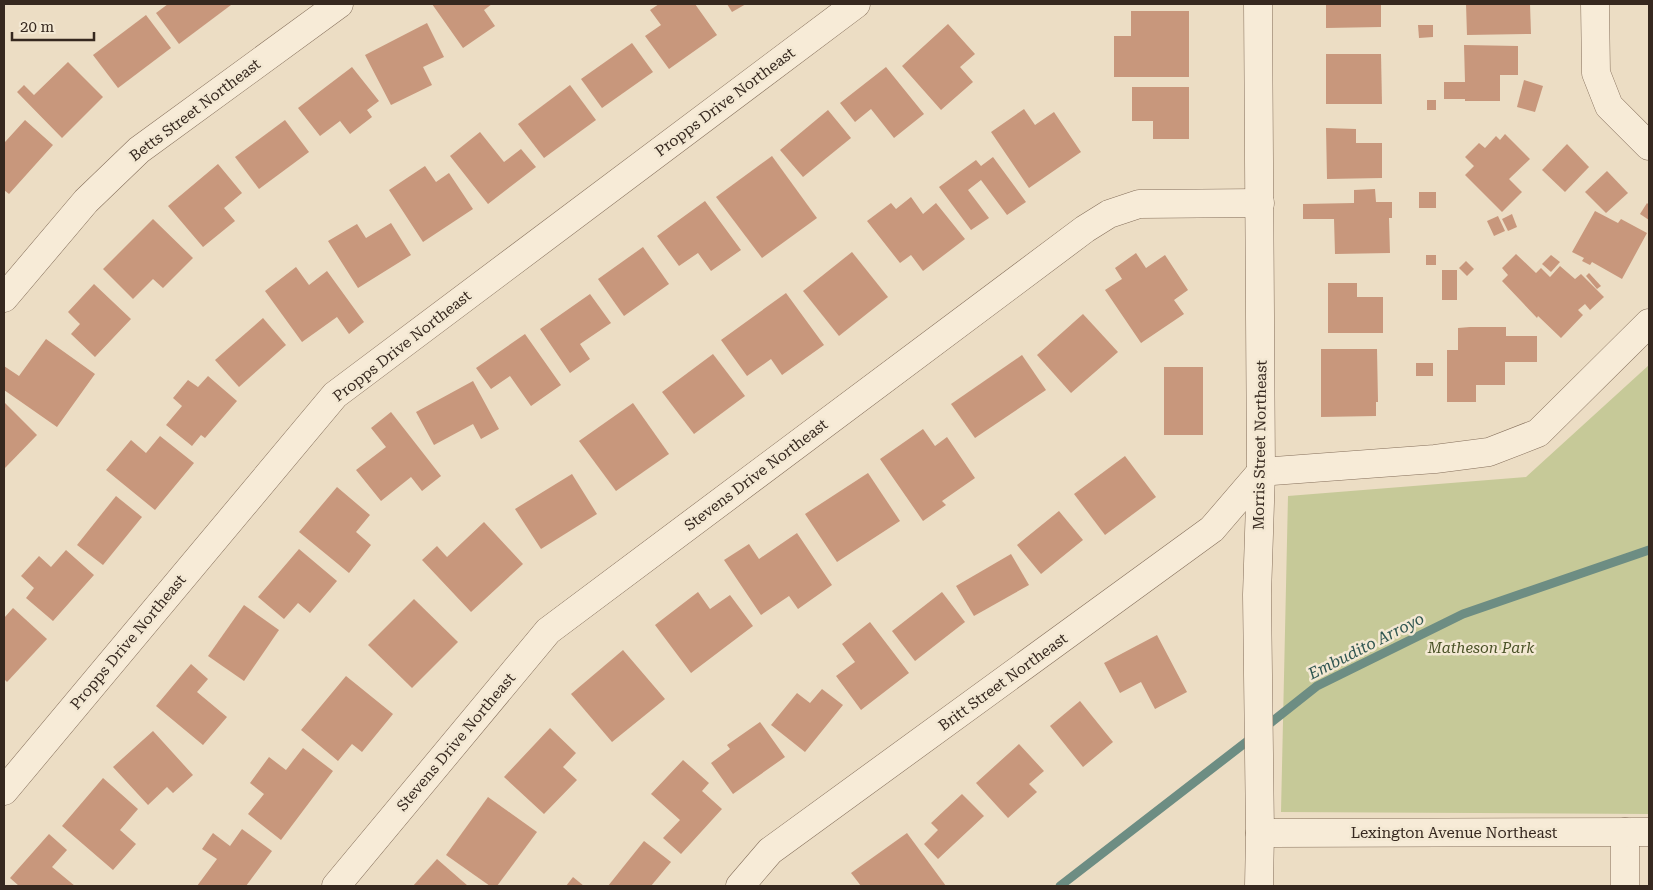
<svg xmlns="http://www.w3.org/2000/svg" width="1653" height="890" font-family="'Roboto Serif',serif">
<rect width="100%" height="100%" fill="#ecddc4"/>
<!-- green -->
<path fill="#c6c998" d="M1649,365v449l-368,-2 7,-316 238,-19z"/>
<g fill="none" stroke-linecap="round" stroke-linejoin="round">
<!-- stream -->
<g stroke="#6d8d83" stroke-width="9">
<path d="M1264,728l53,-42 146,-72 186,-64"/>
<path d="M1060,886l194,-150"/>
</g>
</g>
<!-- building -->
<g fill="#c8977c">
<path d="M168,4h62l1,1 -52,39 -23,-31z"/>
<path d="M432,4h60l-8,6 11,16 -32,22z"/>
<path d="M659,4h36l22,31 -48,34 -24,-33 16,-11 -11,-15z"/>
<path d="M727,4h19l-14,8z"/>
<path d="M1326,4h55v23l-55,1z"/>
<path d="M1466,4h64l1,30 -64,1z"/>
<path d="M1131,11h58v66h-75v-41h17z"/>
<path d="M146,15l25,33 -53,40 -25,-33z"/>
<path d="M427,23l17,34 -21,10 9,18 -41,20 -26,-50z"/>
<path d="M948,24l27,30 -15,13 13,15 -32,28 -39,-44z"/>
<path d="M1418,25h15v12l-14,1z"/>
<path d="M632,43l21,29 -51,36 -21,-29z"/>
<path d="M1464,45l54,1v29h-18v26h-35v-2h-21v-17h21z"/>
<path d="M1326,54h55l1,50h-56z"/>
<path d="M68,62l35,35 -41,41 -45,-46 7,-7 10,10z"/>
<path d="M352,67l27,34 -12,9 5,7 -22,17 -10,-13 -20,15 -22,-28z"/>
<path d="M886,67l38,47 -30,24 -23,-29 -16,13 -15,-19z"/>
<path d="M1524,80l19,6 -8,26 -18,-5z"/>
<path d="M570,85l26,35 -52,38 -26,-34z"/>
<path d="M1132,87h57v52h-36v-18h-21z"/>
<rect x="1427" y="100" width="9" height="10"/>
<path d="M1024,109l11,16 19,-13 27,40 -52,36 -38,-56z"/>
<path d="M828,110l23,28 -48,39 -23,-27z"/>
<path d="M25,120l28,25 -44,49 -5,-4v-49l1,1z"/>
<path d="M285,120l24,32 -50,37 -24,-32z"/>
<path d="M1326,128l30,1v14h26v35l-55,1z"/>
<path d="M480,132l24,30 17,-13 15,18 -48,37 -38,-48z"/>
<path d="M1505,134l25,25 -21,20 13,13 -20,20 -37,-37 9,-9 -9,-9 14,-14 6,5 11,-12 4,4z"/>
<path d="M1567,144l22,23 -24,25 -23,-22z"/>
<path d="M772,156l45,62 -55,40 -46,-61z"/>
<path d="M993,157l33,45 -19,13 -26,-35 -13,10 21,28 -18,12 -32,-43 37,-27 5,6z"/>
<path d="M218,164l24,29 -18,15 11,13 -32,26 -35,-41z"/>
<path d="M425,166l11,16 13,-9 24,36 -50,33 -34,-52z"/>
<path d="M1607,171l21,22 -22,20 -21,-21z"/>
<path d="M1375,189l1,13h16v16h-3l1,35 -55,1 -1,-35h-31v-15l51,-1v-13z"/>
<rect x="1419" y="192" width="17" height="16"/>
<path d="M911,197l12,17 13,-11 29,36 -42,32 -12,-16 -11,8 -33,-42 24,-18 5,6z"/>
<path d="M705,201l36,49 -30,21 -13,-18 -19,13 -22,-30z"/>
<path d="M1647,203l2,2v15l-9,-6z"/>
<path d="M1595,211l23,12 3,-4 26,14 -25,46 -30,-17 -2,3 -8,-4 2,-3 -12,-6z"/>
<path d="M1512,214l5,13 -9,4 -6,-12z"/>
<path d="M1498,216l7,15 -11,5 -7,-15z"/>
<path d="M153,219l40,39 -30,30 -10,-9 -20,20 -30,-30z"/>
<path d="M391,223l20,32 -53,33 -30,-47 29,-17 9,14z"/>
<path d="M643,247l26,37 -45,32 -26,-37z"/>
<path d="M852,252l36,45 -49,39 -36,-45z"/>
<path d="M1136,253l10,15 19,-13 23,35 -14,10 10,14 -43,29 -36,-53 17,-11 -7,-11z"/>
<path d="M1516,254l20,19 5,-5 9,9 10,-11 15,13 6,-5 23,23 -14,13 -5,-6 -7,6 5,5 -22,23 -23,-22 -1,2 -35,-37 6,-6 -6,-7z"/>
<rect x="1426" y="255" width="10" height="10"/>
<path d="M1551,255l9,7 -9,10 -9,-8z"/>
<path d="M1466,261l8,8 -7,7 -8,-8z"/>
<path d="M296,267l13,18 18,-14 37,51 -15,12 -12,-17 -35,25 -37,-51z"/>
<rect x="1442" y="270" width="15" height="30"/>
<path d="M1589,273l12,13 -4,3 -11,-13z"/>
<path d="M1328,283h29v14h26v36h-55z"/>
<path d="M94,284l37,35 -36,38 -24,-23 9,-10 -12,-12z"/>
<path d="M786,293l38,52 -42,30 -11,-16 -24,17 -26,-36z"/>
<path d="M590,294l21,29 -31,21 10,15 -20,14 -30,-44z"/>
<path d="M1083,314l35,38 -47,41 -34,-38z"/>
<path d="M263,318l23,27 -47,42 -24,-27z"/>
<path d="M1470,327h36v9h31v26h-32v23h-29v17h-29v-52h11v-22z"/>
<path d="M525,334l36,51 -30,21 -21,-30 -19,13 -15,-21z"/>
<path d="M46,339l49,35 -38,53 -53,-37v-24l15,10z"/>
<path d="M1321,349h56l1,53h-2v14l-55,1z"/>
<path d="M713,354l32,42 -51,38 -32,-42z"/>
<path d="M1022,355l24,35 -71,48 -24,-34z"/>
<rect x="1416" y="363" width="17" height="13"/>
<rect x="1164" y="367" width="39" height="68"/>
<path d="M208,376l29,25 -32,37 -4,-3 -9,11 -26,-21 16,-19 -9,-8 15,-18 10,7z"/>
<path d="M473,381l26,48 -18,10 -8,-15 -39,21 -18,-33z"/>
<path d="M4,402l33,33 -33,34z"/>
<path d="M633,403l36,51 -53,37 -37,-50z"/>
<path d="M391,412l50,64 -19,15 -11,-14 -30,24 -25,-31 30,-23 -15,-19z"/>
<path d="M923,429l12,17 12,-9 28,41 -33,23 4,4 -23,16 -43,-62z"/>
<path d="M160,436l34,27 -39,47 -49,-40 25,-30 15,13z"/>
<path d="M1125,456l31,41 -51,38 -31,-41z"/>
<path d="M868,473l32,48 -63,41 -32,-48z"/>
<path d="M572,474l25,40 -56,35 -26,-40z"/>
<path d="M337,487l33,28 -14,17 15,13 -22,28 -50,-41z"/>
<path d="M116,496l26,21 -39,48 -26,-20z"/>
<path d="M1059,511l24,29 -42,34 -24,-29z"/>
<path d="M484,522l39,42 -52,48 -49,-52 15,-14 10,11z"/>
<path d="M797,533l35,52 -34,24 -9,-13 -28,19 -37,-55 25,-16 10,15z"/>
<path d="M299,549l38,32 -27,32 -12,-10 -14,16 -26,-22z"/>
<path d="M66,550l28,25 -41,46 -27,-23 8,-10 -13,-12 18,-20 12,11z"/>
<path d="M1011,554l18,31 -55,31 -18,-30z"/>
<path d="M698,592l12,17 20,-14 23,31 -62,47 -36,-48z"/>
<path d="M942,592l23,30 -50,39 -23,-30z"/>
<path d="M414,599l44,43 -46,46 -44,-43z"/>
<path d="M244,605l35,25 -35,51 -36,-25z"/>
<path d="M13,608l34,31 -40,43 -3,-3v-61z"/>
<path d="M870,622l39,51 -48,37 -25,-34 19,-14 -13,-18z"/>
<path d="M1157,635l30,57 -32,17 -14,-27 -21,11 -16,-30z"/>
<path d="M623,650l42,49 -53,43 -41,-48z"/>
<path d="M191,664l17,15 -11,13 30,25 -24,28 -47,-39z"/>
<path d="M346,676l47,38 -31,38 -10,-8 -14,17 -37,-31z"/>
<path d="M822,689l21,16 -38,47 -34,-27 26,-32 13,10z"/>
<path d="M1080,701l33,41 -30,25 -33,-41z"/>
<path d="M760,722l25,35 -52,37 -22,-31 19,-14 -3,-4z"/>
<path d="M550,728l26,25 -13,14 14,13 -33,34 -40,-37z"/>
<path d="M153,731l40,44 -20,18 -6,-6 -19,18 -35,-38z"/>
<path d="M1019,744l25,27 -15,13 8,8 -29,26 -32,-35z"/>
<path d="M303,748l30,23 -52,69 -33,-26 16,-20 -14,-11 19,-26 17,13z"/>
<path d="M683,760l26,23 -7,8 20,18 -41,45 -18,-16 17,-18 -29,-26z"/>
<path d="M103,778l35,31 -18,21 16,14 -23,26 -51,-44z"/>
<path d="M962,794l22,22 -46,43 -14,-15 14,-14 -7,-7z"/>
<path d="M488,797l49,35 -40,54h-7l-44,-31z"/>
<path d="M242,829l30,22 -26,35h-49l20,-27 -15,-10 11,-16 17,13z"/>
<path d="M907,833l39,53h-85l-10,-13z"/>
<path d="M49,834l18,16 -15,17 23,19h-56l-9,-8z"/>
<path d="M644,841l27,21 -20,24h-43z"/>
<path d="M437,859l31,27h-55z"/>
<path d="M573,877l11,9h-18z"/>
</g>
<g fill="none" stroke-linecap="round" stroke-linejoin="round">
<defs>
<g id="minor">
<path d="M1595,4l1,69 13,33 40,40"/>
<path d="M4,298l82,-97 53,-51 200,-146"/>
<path d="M4,791l331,-396 521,-391"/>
<path d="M1625,832v54"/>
<path d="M1260,833l389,-1"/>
<path d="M336,886l212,-255 537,-402 24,-15 30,-10 121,-1"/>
<path d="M740,886l30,-35 442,-322 49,-57 174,-13 54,-7 49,-19 111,-110"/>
</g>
<path id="tertiary" d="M1258,4l3,468 -4,123 3,238 -1,53"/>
</defs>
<!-- minor casing -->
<use href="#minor" stroke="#856f5b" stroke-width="29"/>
<!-- tertiary casing -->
<use href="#tertiary" stroke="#856f5b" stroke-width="29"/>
<!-- minor -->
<use href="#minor" stroke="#f7ebd7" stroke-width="28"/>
<!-- tertiary -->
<use href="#tertiary" stroke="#f7ebd7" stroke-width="28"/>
</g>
<g text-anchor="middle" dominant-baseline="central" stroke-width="5" stroke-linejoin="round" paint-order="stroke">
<!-- street labels -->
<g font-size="15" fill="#36281f" stroke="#f3e8d3">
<text transform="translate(725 102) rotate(-37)">Propps Drive Northeast</text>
<text transform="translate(195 110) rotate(-37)">Betts Street Northeast</text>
<text transform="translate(402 346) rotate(-38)">Propps Drive Northeast</text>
<text transform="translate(1260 445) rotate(-89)">Morris Street Northeast</text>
<text transform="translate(756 475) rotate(-37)">Stevens Drive Northeast</text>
<text transform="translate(128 642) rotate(-50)">Propps Drive Northeast</text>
<text transform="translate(1003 682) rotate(-36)">Britt Street Northeast</text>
<text transform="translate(456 742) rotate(-50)">Stevens Drive Northeast</text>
<text x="1454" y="833">Lexington Avenue Northeast</text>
</g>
<!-- park labels -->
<g font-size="15" font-style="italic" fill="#495126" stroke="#f3e8d3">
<text x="1481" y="648">Matheson Park</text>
</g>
<!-- water labels -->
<g font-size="16" font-style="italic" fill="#2f5550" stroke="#f3e8d3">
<text transform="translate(1366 646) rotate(-27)">Embudito Arroyo</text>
</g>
</g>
<!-- border -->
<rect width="1653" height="890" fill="none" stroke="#36281f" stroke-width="10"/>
<!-- scale -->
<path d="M12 32v8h82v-8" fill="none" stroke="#36281f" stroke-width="2.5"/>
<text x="20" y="32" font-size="15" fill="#36281f" stroke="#f3e8d3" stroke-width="4" paint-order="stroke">20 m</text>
</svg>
